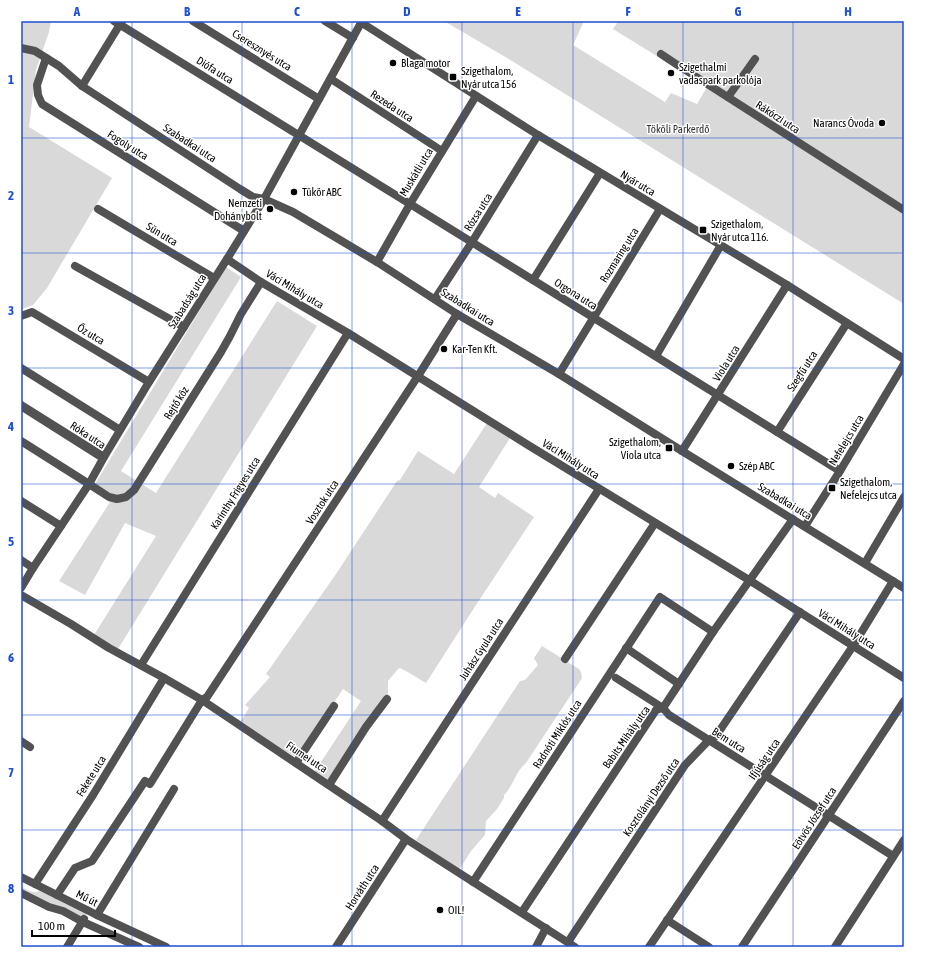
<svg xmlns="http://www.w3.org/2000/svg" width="925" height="968" font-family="'Asap Condensed',sans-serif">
<rect width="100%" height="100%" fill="#fff"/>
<!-- green -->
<g fill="#d9d9d9">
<path d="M21,21h30l-2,11 -13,38 -7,57 83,51 -65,110 -14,17 -11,4h-1z"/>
<path d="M444,21h140l-11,24 92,57 6,-9 26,11 10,-17 -94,-58 4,-6 -3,-2h290v283l-392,-243z"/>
<path d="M226,267l15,10 -120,194 35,22 121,-192 40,25 -199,323 -24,-14 62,-99 -31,-13 -40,72 -26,-14 55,-85 -19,-12z"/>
<path d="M487,423l23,15 -31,49 16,11 3,-5 36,24 -58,88 -50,78 -20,-12 -6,-3 -2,1 -10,12v14l-28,38 -30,48 -15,-10 46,-70 -18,-12 -46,69 -23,-14 -33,-23 8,-13 -4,-3 25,-28 -4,-3 70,-100 61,-93 3,-1 18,-29 36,23z"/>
<path d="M542,646l37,23 2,3 1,6 -56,85c-11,9 -12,22 -22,32v3l-7,11 -11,12 -1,14 -14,16 -12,19 -43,-30 104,-159 5,-1 13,-15 -4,-7z"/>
<path d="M21,886c6,4 12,8 19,5l48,20 -5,11 -62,-29z"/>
</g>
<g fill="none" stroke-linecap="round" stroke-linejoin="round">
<!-- minor -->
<g stroke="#525252" stroke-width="8">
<path d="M114,21l419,259 307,191"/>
<path d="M193,21l126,78"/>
<path d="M325,21l28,17"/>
<path d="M362,23l176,112 249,150 117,74"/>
<path d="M21,48l14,3 24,15 23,20 158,103 13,8 11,2 29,13 84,50 80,52 102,60 123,77 222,137"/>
<path d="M661,54l15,10 228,146"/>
<path d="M46,58l-9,27 1,10 4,9 202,127"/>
<path d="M331,79l111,72"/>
<path d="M82,86l40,-65"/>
<path d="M728,97l27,-38"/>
<path d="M98,209l116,69"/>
<path d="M227,259l34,23 87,51 180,112 221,135 155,98"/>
<path d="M377,262l33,-58 66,-108"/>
<path d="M75,266l109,61"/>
<path d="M533,280l67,-107"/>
<path d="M435,299l37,-57 66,-107"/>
<path d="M21,316l11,-4 117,70"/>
<path d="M656,356l65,-111"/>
<path d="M21,368l99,62"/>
<path d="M559,374l101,-165"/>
<path d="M21,405l83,52 -1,1 -82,-52"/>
<path d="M777,432l70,-109"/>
<path d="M21,441l68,43 20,13 8,2 9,-2 8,-7 87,-138 9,-16 11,-22 20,-32"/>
<path d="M682,451l105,-166"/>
<path d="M21,501l40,25"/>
<path d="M805,526l35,-55 64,-107"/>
<path d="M21,560l12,8"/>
<path d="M865,563l39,-66"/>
<path d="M21,588l12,-20 56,-84 15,-27 45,-75 78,-123 37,-60 98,-178"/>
<path d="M21,595l50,29 38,24 55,30 38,22 180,121 24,18 169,108"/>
<path d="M626,648l53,36"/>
<path d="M565,659l90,-136"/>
<path d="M141,665l207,-332"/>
<path d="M616,678l47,30 6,7 224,141"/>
<path d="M21,741l9,6"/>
<path d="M296,763l38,-57"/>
<path d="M329,785l37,-58 21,-28"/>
<path d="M382,821l217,-332"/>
<path d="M21,877l76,38 69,32"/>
<path d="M473,882l187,-285 53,35"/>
<path d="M35,884l58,-89 71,-117"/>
<path d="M21,893l28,14 14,4 20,11 56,25"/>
<path d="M57,895l18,-27 17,-7 53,-80 5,3 52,-84 5,-3 211,-321 39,-62"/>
<path d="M522,912l134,-202 7,-2 50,-76 80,-113"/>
<path d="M97,915l77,-126"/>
<path d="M667,920l42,27"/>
<path d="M568,942l117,-177 24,-25 7,-4 84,-124"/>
<path d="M67,947l17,-28"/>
<path d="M336,947l70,-108"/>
<path d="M536,947l10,-19"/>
<path d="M649,947l204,-301 40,-65"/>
<path d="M742,947l162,-246"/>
<path d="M835,947l69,-107"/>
</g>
</g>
<!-- grid -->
<path fill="none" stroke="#1d4ed8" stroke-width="1" stroke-opacity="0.55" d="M132,21v926M242,21v926M352,21v926M462,21v926M573,21v926M683,21v926M793,21v926M21,138h883M21,253h883M21,368h883M21,484h883M21,600h883M21,715h883M21,830h883"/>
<!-- markers -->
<g fill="#000" stroke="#fff" stroke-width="1.5">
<circle cx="393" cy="63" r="4"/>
<circle cx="671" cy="73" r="4"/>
<rect x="449" y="73" width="8" height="8" rx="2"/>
<circle cx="882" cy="123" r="4"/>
<circle cx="294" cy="192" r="4"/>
<circle cx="270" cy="209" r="4"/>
<rect x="699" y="226" width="8" height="8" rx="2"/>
<circle cx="444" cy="349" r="4"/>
<rect x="665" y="444" width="8" height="8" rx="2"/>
<circle cx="731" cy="466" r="4"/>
<rect x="828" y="484" width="8" height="8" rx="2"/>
<circle cx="440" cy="910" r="4"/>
</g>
<g text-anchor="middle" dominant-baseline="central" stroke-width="3" stroke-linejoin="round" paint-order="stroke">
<!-- street labels -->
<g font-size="11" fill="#000" stroke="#fff">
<text transform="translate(262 50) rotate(32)">Cseresznyés utca</text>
<text transform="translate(215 70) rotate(32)">Diófa utca</text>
<text transform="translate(392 106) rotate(33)">Rezeda utca</text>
<text transform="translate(778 117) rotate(33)">Rákóczi utca</text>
<text transform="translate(190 143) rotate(33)">Szabadkai utca</text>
<text transform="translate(128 145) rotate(32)">Fogoly utca</text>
<text transform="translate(416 172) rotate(-59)">Muskátli utca</text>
<text transform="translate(638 183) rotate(31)">Nyár utca</text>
<text transform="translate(478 212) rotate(-58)">Rózsa utca</text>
<text transform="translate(162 234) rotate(31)">Sün utca</text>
<text transform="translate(619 255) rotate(-58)">Rozmaring utca</text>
<text transform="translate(295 289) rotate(31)">Váci Mihály utca</text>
<text transform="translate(576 294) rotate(32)">Orgona utca</text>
<text transform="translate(187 301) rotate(-58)">Szabadság utca</text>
<text transform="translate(468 307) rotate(32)">Szabadkai utca</text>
<text transform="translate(91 334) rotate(31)">Őz utca</text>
<text transform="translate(726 363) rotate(-58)">Viola utca</text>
<text transform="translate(802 371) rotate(-57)">Szegfű utca</text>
<text transform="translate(176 403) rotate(-58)">Rejtő köz</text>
<text transform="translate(88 435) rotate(33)">Róka utca</text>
<text transform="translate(846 440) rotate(-59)">Nefelejcs utca</text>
<text transform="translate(571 459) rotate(32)">Váci Mihály utca</text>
<text transform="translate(235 493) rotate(-58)">Karinthy Frigyes utca</text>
<text transform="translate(785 501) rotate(31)">Szabadkai utca</text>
<text transform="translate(322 502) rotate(-57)">Vosztok utca</text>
<text transform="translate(847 629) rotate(32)">Váci Mihály utca</text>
<text transform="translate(481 649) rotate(-57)">Juhász Gyula utca</text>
<text transform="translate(557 734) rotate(-57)">Radnóti Miklós utca</text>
<text transform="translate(626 737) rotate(-55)">Babits Mihály utca</text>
<text transform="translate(729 740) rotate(32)">Bem utca</text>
<text transform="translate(307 757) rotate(34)">Fiumei utca</text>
<text transform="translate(764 759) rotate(-56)">Ifjúság utca</text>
<text transform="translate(91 776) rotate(-58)">Fekete utca</text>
<text transform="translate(651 797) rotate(-56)">Kosztolányi Dezső utca</text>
<text transform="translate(814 818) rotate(-57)">Eötvös József utca</text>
<text transform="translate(362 887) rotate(-57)">Horváth utca</text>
<text transform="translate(87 898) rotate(27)">Mű út</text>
</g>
<!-- poi labels -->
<g font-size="11" fill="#000" stroke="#fff" text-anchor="start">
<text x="401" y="63">Blaga motor</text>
<text x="679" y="67">Szigethalmi<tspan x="679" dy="13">vadaspark parkolója</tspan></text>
<text x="461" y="71">Szigethalom,<tspan x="461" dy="13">Nyár utca 156</tspan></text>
<text x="874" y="123" text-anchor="end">Narancs Óvoda</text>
<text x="302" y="192">Tükör ABC</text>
<text x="262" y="203" text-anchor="end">Nemzeti<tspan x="262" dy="13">Dohánybolt</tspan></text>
<text x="711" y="224">Szigethalom,<tspan x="711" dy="13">Nyár utca 116.</tspan></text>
<text x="452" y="349">Kar-Ten Kft.</text>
<text x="661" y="442" text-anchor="end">Szigethalom,<tspan x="661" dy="13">Viola utca</tspan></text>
<text x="739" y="466">Szép ABC</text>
<text x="840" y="482">Szigethalom,<tspan x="840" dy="13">Nefelejcs utca</tspan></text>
<text x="448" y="910">OIL!</text>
</g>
<!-- park labels -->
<g font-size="11" fill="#303030" stroke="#fff">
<text x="678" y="129">Tököli Parkerdő</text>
</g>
</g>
<!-- border -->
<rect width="925" height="968" fill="none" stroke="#ffffff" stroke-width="44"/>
<!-- scale -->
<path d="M32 930v6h83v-6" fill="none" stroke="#000000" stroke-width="2"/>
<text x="38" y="930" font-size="12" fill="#000000" stroke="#ffffff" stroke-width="3" paint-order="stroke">100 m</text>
<rect x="22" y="22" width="881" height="924" fill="none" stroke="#1d4ed8" stroke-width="1.5"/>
<g font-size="13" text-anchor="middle" font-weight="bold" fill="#1d4ed8">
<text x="77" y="16">A</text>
<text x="187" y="16">B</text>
<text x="297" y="16">C</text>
<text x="407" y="16">D</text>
<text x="518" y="16">E</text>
<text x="628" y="16">F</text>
<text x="738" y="16">G</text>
<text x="848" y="16">H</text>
<text x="11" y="84">1</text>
<text x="11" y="200">2</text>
<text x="11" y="315">3</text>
<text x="11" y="431">4</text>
<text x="11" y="546">5</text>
<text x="11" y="662">6</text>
<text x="11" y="777">7</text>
<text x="11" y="893">8</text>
</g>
</svg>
